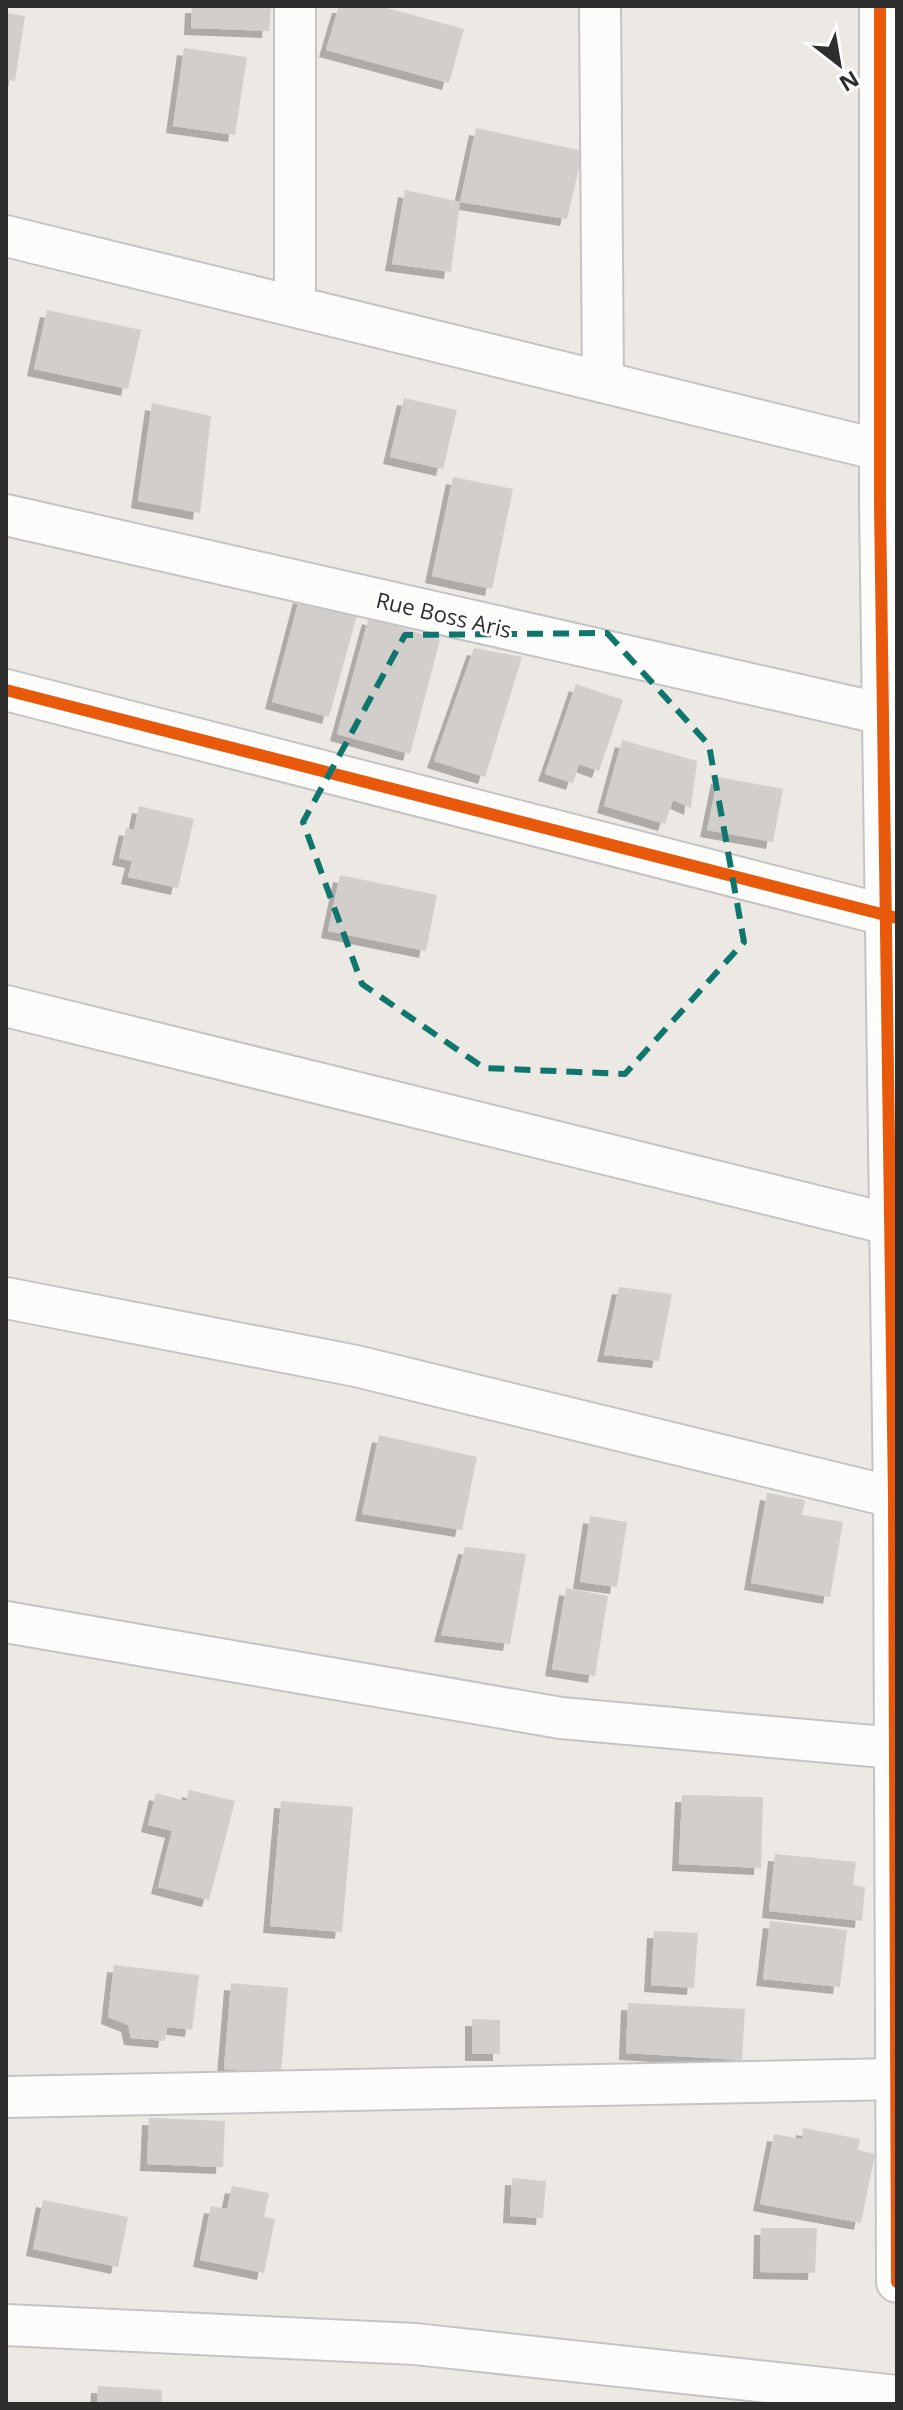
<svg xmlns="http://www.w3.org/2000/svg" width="903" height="2410" font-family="'Open Sans',sans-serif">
<defs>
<filter id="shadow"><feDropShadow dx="-7" dy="7" stdDeviation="0" flood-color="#0004"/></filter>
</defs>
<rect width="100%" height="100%" fill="#ece8e4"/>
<!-- building -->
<g fill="#d1cecb" filter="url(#shadow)">
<path d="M192,6h79l-2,25 -78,-3z"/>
<path d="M339,6h41l84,23 -15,54 -123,-33z"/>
<path d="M6,13l19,3 -10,65 -9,-1z"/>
<path d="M184,48l63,9 -12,78 -62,-9z"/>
<path d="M476,128l107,23 -16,68 -107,-17z"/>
<path d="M405,190l55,12 -9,70 -59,-8z"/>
<path d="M47,310l94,20 -13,59 -94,-20z"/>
<path d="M404,398l53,12 -14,59 -53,-12z"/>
<path d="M152,403l59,13 -11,97 -62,-12z"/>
<path d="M453,477l60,12 -21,100 -60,-13z"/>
<path d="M300,596l58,15 -29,106 -57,-15z"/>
<path d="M369,617l71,23 -30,114 -73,-20z"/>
<path d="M474,648l48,9 -37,120 -51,-16z"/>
<path d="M576,684l47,16 -24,71 -20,-7 -6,19 -28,-9z"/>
<path d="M622,740l75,21 -6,47 -18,-8 -8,24 -61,-18z"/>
<path d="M718,777l65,12 -10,53 -66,-12z"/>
<path d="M139,806l55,13 -16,69 -50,-11 4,-16 -13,-3 7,-30 8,2z"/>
<path d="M340,875l97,20 -11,56 -98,-20z"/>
<path d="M619,1287l53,7 -13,67 -55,-6z"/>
<path d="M379,1435l98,22 -15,73 -100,-16z"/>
<path d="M767,1493l38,7 -3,15 41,7 -13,75 -79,-14z"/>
<path d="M590,1516l37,6 -10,65 -37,-5z"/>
<path d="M465,1547l61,7 -16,90 -69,-9z"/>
<path d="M566,1588l42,8 -13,80 -43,-7z"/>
<path d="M189,1790l46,11 -26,99 -51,-13 14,-56 -24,-6 8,-32 30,8z"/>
<path d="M682,1795l81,2 -2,71 -82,-4z"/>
<path d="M281,1801l72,6 -11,125 -72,-6z"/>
<path d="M775,1854l81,8 -3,23 12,2 -3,34 -93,-10z"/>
<path d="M770,1921l77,9 -7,57 -77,-8z"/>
<path d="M654,1931l44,2 -4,55 -43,-3z"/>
<path d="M114,1965l85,10 -7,55 -25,-3 -2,14 -34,-3 -3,-13 -20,-8z"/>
<path d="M231,1983l57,5 -7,86 -57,-5z"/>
<path d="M628,2003l117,6 -3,51 -116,-7z"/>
<path d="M472,2019l28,1v34h-28z"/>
<path d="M149,2118l76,3 -2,46 -76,-3z"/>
<path d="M803,2128l57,11 -2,11 17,4 -14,69 -101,-19 14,-70 28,5z"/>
<path d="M512,2178l34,3 -3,37 -33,-2z"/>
<path d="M232,2186l37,7 -5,24 11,2 -11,54 -64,-13 11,-54 16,3z"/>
<path d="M43,2200l85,17 -10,50 -85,-18z"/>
<path d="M761,2228h56l-2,45 -55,-1z"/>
<path d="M98,2386l64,4v14h-65z"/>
</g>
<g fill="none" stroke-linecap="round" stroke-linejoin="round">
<defs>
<g id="minor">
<path d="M295,6v300"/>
<path d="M600,6l3,376"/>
<path d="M880,6v499l14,993 3,784"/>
<path d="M6,236l874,214"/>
<path d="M6,515l877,199"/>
<path d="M6,690l891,228"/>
<path d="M6,1006l891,220"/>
<path d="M6,1298l350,68 541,132"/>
<path d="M6,1622l555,96 334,30"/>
<path d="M6,2097l890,-18"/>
<path d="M6,2325l409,19 482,52"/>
</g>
</defs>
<!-- minor casing -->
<use href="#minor" stroke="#c5c4c5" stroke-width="44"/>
<!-- minor -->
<use href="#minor" stroke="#fcfcfb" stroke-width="40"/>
<defs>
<g id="cycleway">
<path d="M880,6v499l14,993 3,784"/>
<path d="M6,690l891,228"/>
</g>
</defs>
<!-- cycleway casing -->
<use href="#cycleway" stroke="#fff" stroke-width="17"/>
<!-- cycleway -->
<use href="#cycleway" stroke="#e8590c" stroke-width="12"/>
</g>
<!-- marked area -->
<path fill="none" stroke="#0f766e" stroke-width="6" stroke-dasharray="16 10" stroke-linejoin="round" d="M607,633l102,112 35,197 -119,132 -141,-6 -122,-84 -59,-162 102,-187z"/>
<g text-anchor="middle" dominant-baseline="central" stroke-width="6" stroke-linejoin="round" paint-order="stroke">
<!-- street labels -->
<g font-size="22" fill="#2e2e2e" stroke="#fff">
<text transform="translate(444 614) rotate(13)">Rue Boss Aris</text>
</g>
</g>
<!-- border -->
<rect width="903" height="2410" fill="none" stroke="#2e2e2e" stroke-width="16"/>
<!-- north arrow -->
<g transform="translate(839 64) rotate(149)" stroke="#ffffff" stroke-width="6" paint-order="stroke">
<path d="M0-6L14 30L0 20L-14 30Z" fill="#2e2e2e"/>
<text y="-12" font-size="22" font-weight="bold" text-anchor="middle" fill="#2e2e2e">N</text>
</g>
</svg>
